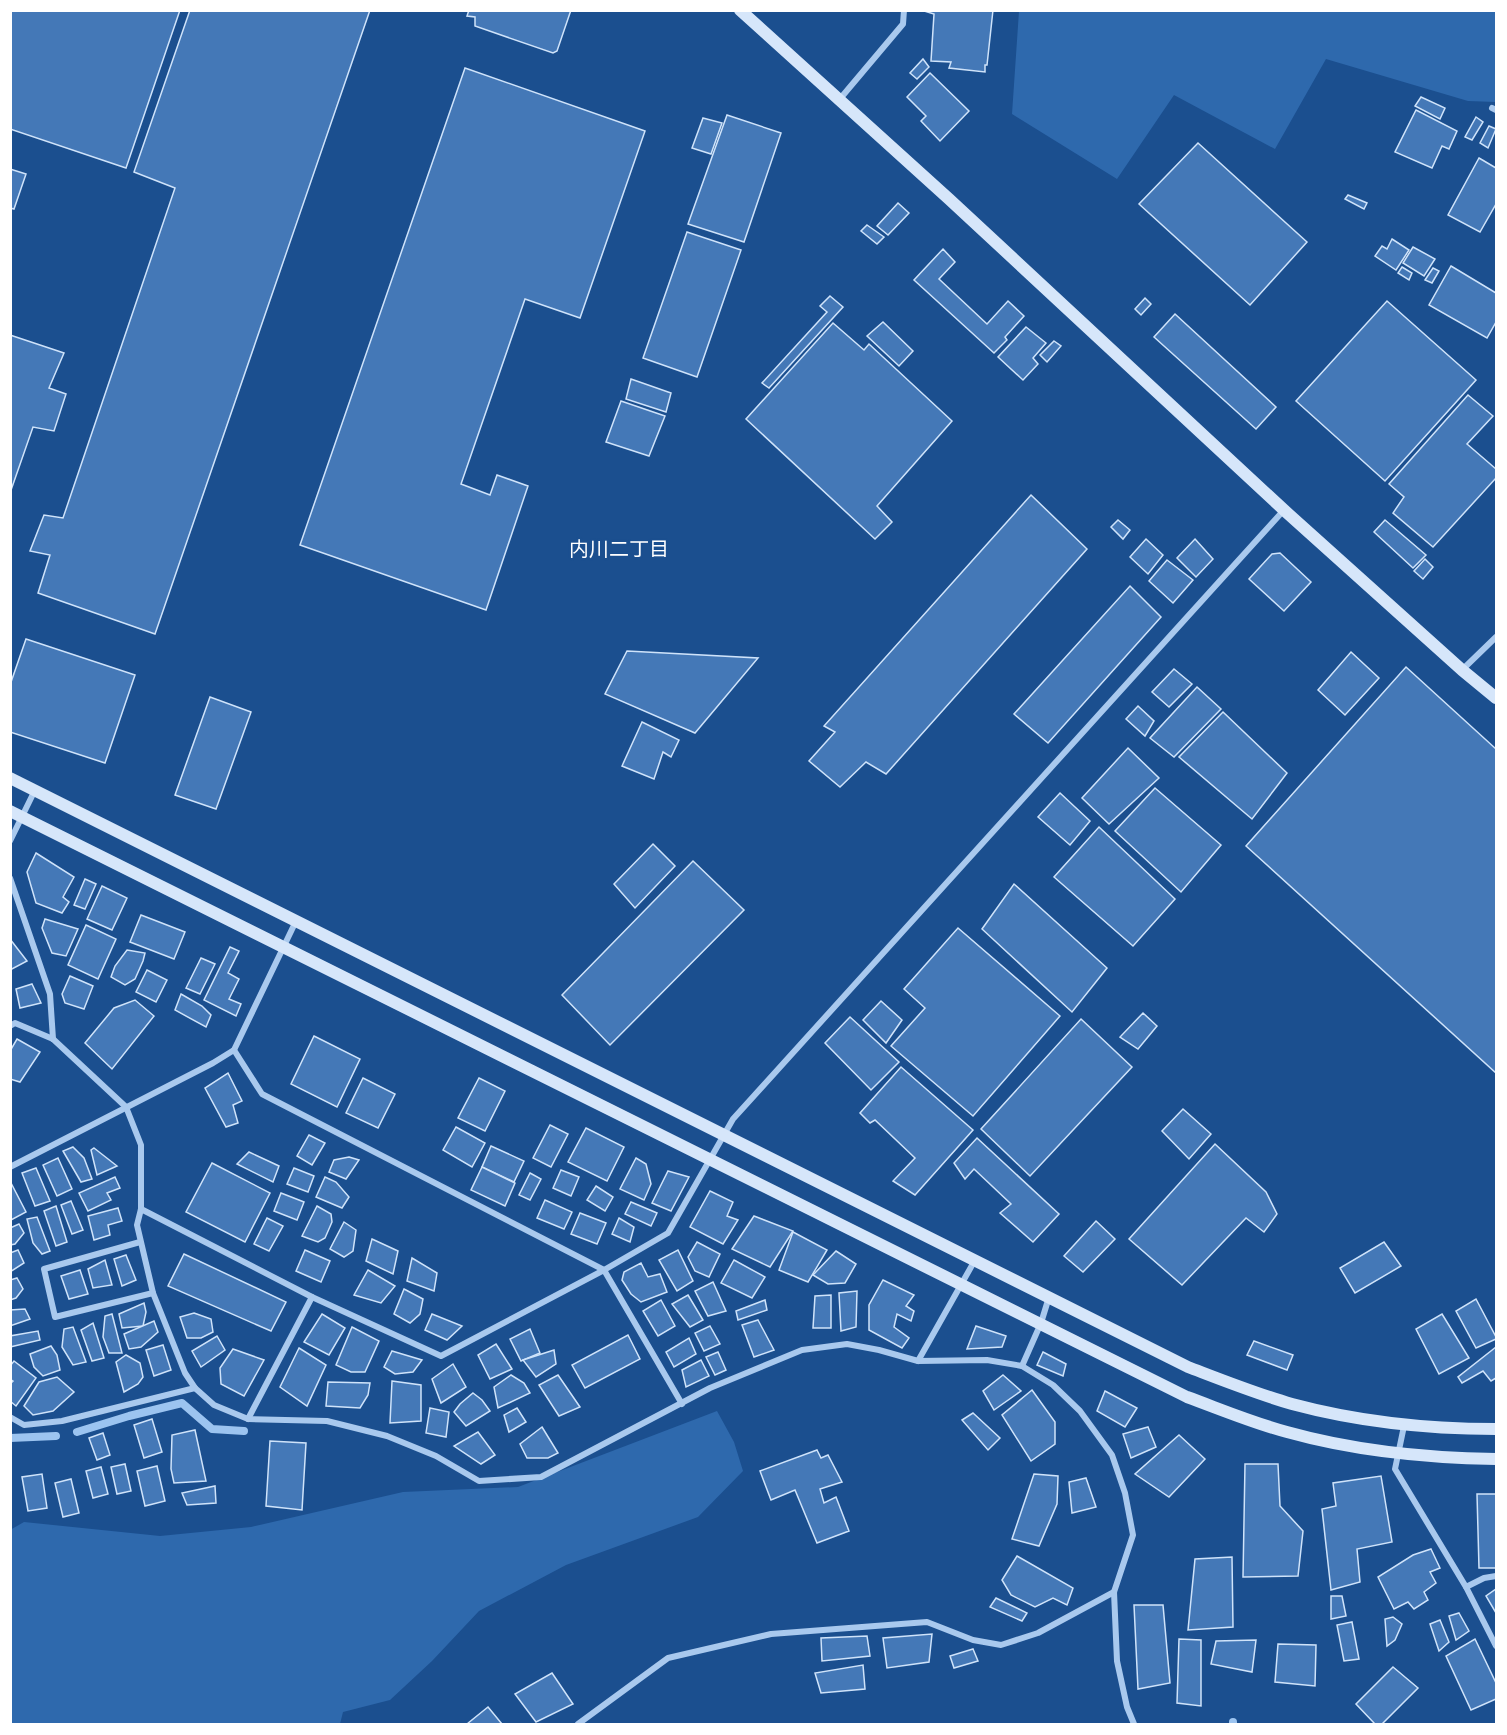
<svg xmlns="http://www.w3.org/2000/svg" width="1507" height="1735" font-family="'PT Sans','Noto Sans JP',sans-serif">
<rect width="100%" height="100%" fill="#1b4f8f"/>
<!-- green -->
<g fill="#2e69ad">
<path d="M1019,11h477v91l-28,-1 -142,-42 -51,90 -101,-54 -57,84 -105,-65z"/>
<path d="M717,1411l17,31 9,29 -45,46 -132,48 -87,46 -47,50 -42,39 -47,12 -3,12h-329l-1,-194 14,-8 136,14 91,-9 152,-35 115,-5z"/>
</g>
<g fill="none" stroke-linecap="round" stroke-linejoin="round">
<!-- stream -->
<g stroke="#9cc4f0" stroke-width="8">
<path d="M77,1432l52,-16 53,-13 30,26 32,2"/>
<path d="M10,1438l46,-2"/>
<path d="M1233,1722v2"/>
</g>
</g>
<!-- building -->
<g fill="#4478b7" stroke="#cfe3fa" stroke-width="1.5">
<path d="M10,10h170l-54,158 -116,-39z"/>
<path d="M190,10h180l-215,624 -117,-41 12,-38 -20,-4 14,-36 19,3 112,-330 -41,-16z"/>
<path d="M469,10h102l-14,41 -4,2 -78,-27v-9l-8,-1z"/>
<path d="M993,10l-6,55h-2v7l-36,-4 2,-6 -20,-1 3,-47 -13,-4z"/>
<path d="M923,59l6,8 -12,12 -7,-6z"/>
<path d="M465,68l180,63 -65,187 -55,-19 -64,185 29,11 7,-20 31,11 -42,124 -186,-65z"/>
<path d="M930,73l39,38 -29,30 -19,-20 5,-5 -19,-19z"/>
<path d="M1421,97l24,11 -5,11 -25,-13z"/>
<path d="M1416,110l41,21 -8,18 -7,-3 -10,22 -37,-16z"/>
<path d="M727,115l54,18 -37,109 -56,-18z"/>
<path d="M1476,117l7,5 -11,18 -7,-3z"/>
<path d="M703,118l19,5 -11,31 -19,-6z"/>
<path d="M1489,126l7,3 -8,19 -8,-5z"/>
<path d="M1198,143l109,99 -57,63 -111,-101z"/>
<path d="M1479,158l17,10v36l-16,28 -32,-17z"/>
<path d="M10,169l16,5 -12,35 -4,-1z"/>
<path d="M1348,195l19,8 -3,6 -19,-10z"/>
<path d="M898,203l11,10 -21,22 -11,-9z"/>
<path d="M867,225l17,12 -7,7 -16,-13z"/>
<path d="M687,232l54,18 -44,127 -54,-19z"/>
<path d="M1392,239l17,11 -13,20 -21,-14 7,-10 5,3z"/>
<path d="M1413,247l22,12 -11,17 -21,-13z"/>
<path d="M943,249l12,13 -16,17 48,45 21,-23 16,15 -19,21 2,3 -13,13 -80,-73z"/>
<path d="M1451,266l45,27v29l-9,16 -58,-33z"/>
<path d="M1402,267l10,6 -3,7 -11,-7z"/>
<path d="M1433,268l6,3 -7,12 -7,-3z"/>
<path d="M830,296l13,11 -74,81 -7,-5 65,-71 -7,-6z"/>
<path d="M1145,298l6,6 -10,11 -6,-6z"/>
<path d="M1387,301l89,79 -91,101 -89,-80z"/>
<path d="M1175,314l101,93 -20,22 -102,-92z"/>
<path d="M883,322l30,29 -14,15 -32,-30z"/>
<path d="M833,323l31,27 5,-6 83,77 -75,85 15,16 -17,17 -129,-120z"/>
<path d="M1026,327l20,16 -13,15 5,6 -15,16 -25,-23z"/>
<path d="M10,335l54,18 -15,35 17,6 -12,37 -21,-4 -23,66z"/>
<path d="M1054,341l7,5 -14,16 -7,-7z"/>
<path d="M631,379l40,14 -5,19 -40,-13z"/>
<path d="M1468,395l25,21 -26,28 29,25v9l-63,69 -40,-34 11,-16 -15,-13z"/>
<path d="M621,401l44,15 -16,40 -43,-14z"/>
<path d="M1031,495l56,54 -201,225 -20,-12 -26,25 -31,-26 26,-29 -11,-6z"/>
<path d="M1118,520l12,10 -7,9 -12,-12z"/>
<path d="M1385,520l41,35 -13,13 -39,-36z"/>
<path d="M1146,539l17,16 -15,19 -18,-17z"/>
<path d="M1195,539l18,20 -17,18 -19,-19z"/>
<path d="M1280,553l31,29 -27,29 -35,-32 23,-25z"/>
<path d="M1425,559l8,8 -10,12 -9,-8z"/>
<path d="M1167,560l26,20 -20,23 -24,-22z"/>
<path d="M1130,586l31,31 -113,126 -34,-29z"/>
<path d="M26,639l109,36 -30,88 -95,-31v-47z"/>
<path d="M627,651l131,7 -63,75 -90,-39z"/>
<path d="M1351,652l28,26 -34,37 -27,-25z"/>
<path d="M1406,667l90,82v324l-250,-227z"/>
<path d="M1174,669l18,15 -23,23 -17,-15z"/>
<path d="M1197,687l24,22 -47,48 -24,-19z"/>
<path d="M210,697l41,15 -35,97 -41,-14z"/>
<path d="M1138,706l16,15 -9,15 -19,-17z"/>
<path d="M1223,712l64,61 -35,46 -73,-62z"/>
<path d="M642,722l37,18 -8,17 -8,-5 -9,27 -32,-13z"/>
<path d="M1128,748l31,30 -50,46 -27,-26z"/>
<path d="M1155,788l66,57 -40,47 -66,-61z"/>
<path d="M1060,793l30,28 -20,24 -32,-28z"/>
<path d="M1099,827l76,72 -42,47 -79,-69z"/>
<path d="M653,844l22,22 -40,42 -21,-24z"/>
<path d="M36,853l38,24 -11,20 6,5 -7,11 -26,-10 -9,-31z"/>
<path d="M693,861l51,49 -134,135 -48,-50z"/>
<path d="M85,879l11,5 -11,25 -11,-4z"/>
<path d="M1014,884l93,84 -35,44 -90,-83z"/>
<path d="M102,886l25,12 -15,32 -25,-11z"/>
<path d="M141,915l44,17 -11,27 -44,-17z"/>
<path d="M45,919l33,10 -12,27 -14,-3 -10,-25z"/>
<path d="M86,925l30,14 -18,40 -30,-14z"/>
<path d="M958,928l102,88 -87,100 -82,-70 34,-38 -21,-19z"/>
<path d="M10,939l17,22 -17,9z"/>
<path d="M230,947l9,4 -11,22 11,6 -10,20 12,5 -5,12 -32,-16z"/>
<path d="M127,950l18,3 -2,8 -8,18 -10,6 -14,-8 4,-11z"/>
<path d="M201,958l14,6 -15,30 -14,-6z"/>
<path d="M147,970l20,10 -11,22 -20,-10z"/>
<path d="M70,976l23,10 -9,23 -19,-6 -3,-9z"/>
<path d="M32,984l9,19 -21,5 -4,-19z"/>
<path d="M181,994l21,12 9,9 -5,12 -31,-17z"/>
<path d="M135,1000l19,16 -42,53 -27,-26 29,-35z"/>
<path d="M881,1001l21,19 -16,23 -23,-23z"/>
<path d="M1143,1013l14,13 -19,23 -18,-12z"/>
<path d="M850,1017l49,45 -28,28 -46,-47z"/>
<path d="M1081,1019l51,48 -102,109 -49,-47z"/>
<path d="M314,1036l46,23 -23,48 -46,-23z"/>
<path d="M17,1039l23,13 -20,30 -10,-3v-28z"/>
<path d="M901,1067l72,63 -58,65 -22,-14 22,-23 -40,-38 -5,3 -10,-10z"/>
<path d="M228,1073l14,28 -9,4 5,18 -12,4 -21,-39z"/>
<path d="M363,1078l32,16 -17,34 -32,-15z"/>
<path d="M479,1078l26,13 -20,40 -27,-13z"/>
<path d="M1183,1109l28,25 -22,25 -27,-28z"/>
<path d="M550,1125l18,9 -17,33 -18,-9z"/>
<path d="M456,1127l29,16 -13,24 -29,-17z"/>
<path d="M586,1128l38,19 -17,34 -39,-19z"/>
<path d="M309,1135l16,8 -13,22 -15,-9z"/>
<path d="M977,1138l82,76 -26,28 -33,-29 11,-9 -37,-35 -9,10 -11,-16z"/>
<path d="M1215,1144l51,48 11,22 -13,18 -18,-14 -64,67 -53,-46z"/>
<path d="M491,1146l33,15 -10,21 -32,-15z"/>
<path d="M73,1147l11,11 8,21 -11,3 -18,-31z"/>
<path d="M94,1148l23,18 -20,9 -6,-25z"/>
<path d="M249,1152l30,14 -6,16 -36,-18z"/>
<path d="M349,1157l10,3 -13,19 -17,-7 5,-12z"/>
<path d="M58,1158l14,31 -15,7 -14,-31z"/>
<path d="M636,1158l10,6 5,20 -7,16 -24,-11z"/>
<path d="M212,1163l58,30 -25,49 -59,-30z"/>
<path d="M482,1167l33,16 -10,23 -34,-16z"/>
<path d="M36,1168l14,33 -15,5 -13,-33z"/>
<path d="M294,1168l20,8 -6,16 -21,-8z"/>
<path d="M561,1170l18,7 -8,19 -18,-8z"/>
<path d="M668,1171l21,6 -18,34 -19,-8z"/>
<path d="M530,1173l11,6 -11,21 -11,-5z"/>
<path d="M115,1177l5,11 -13,5 4,7 -23,11 -9,-18z"/>
<path d="M325,1177l11,5 13,15 -7,11 -26,-11z"/>
<path d="M10,1181l16,31 -15,8h-1z"/>
<path d="M596,1186l17,11 -8,14 -18,-11z"/>
<path d="M710,1191l23,11 -6,14 11,4 -15,24 -33,-17z"/>
<path d="M281,1193l23,9 -7,18 -23,-9z"/>
<path d="M545,1200l27,12 -8,17 -27,-11z"/>
<path d="M71,1201l12,29 -11,4 -11,-29z"/>
<path d="M631,1202l26,11 -6,13 -26,-12z"/>
<path d="M56,1206l11,36 -11,4 -12,-35z"/>
<path d="M317,1206l14,8 1,8 -7,16 -7,4 -16,-6z"/>
<path d="M118,1208l4,13 -14,4 2,10 -16,5 -6,-24z"/>
<path d="M580,1213l26,10 -9,21 -26,-10z"/>
<path d="M754,1216l39,15 -23,36 -38,-18z"/>
<path d="M37,1217l13,34 -8,3 -9,-11 -6,-24z"/>
<path d="M267,1218l16,8 -14,25 -15,-7z"/>
<path d="M619,1218l15,9 -4,15 -18,-8z"/>
<path d="M1096,1221l19,18 -32,33 -19,-16z"/>
<path d="M344,1222l12,8 -3,21 -9,6 -14,-8z"/>
<path d="M19,1224l5,9 -9,11 -5,1v-17z"/>
<path d="M793,1232l34,18 -19,32 -29,-12z"/>
<path d="M372,1239l26,12 -5,23 -27,-13z"/>
<path d="M697,1242l23,12 -11,23 -14,-6 -7,-14z"/>
<path d="M1384,1242l17,24 -46,27 -15,-25z"/>
<path d="M18,1250l6,13 -14,9v-19z"/>
<path d="M305,1250l25,11 -9,21 -25,-11z"/>
<path d="M678,1250l15,31 -16,10 -18,-31z"/>
<path d="M836,1251l20,13 -11,19 -17,1 -15,-9z"/>
<path d="M184,1254l102,48 -15,29 -103,-45z"/>
<path d="M126,1255l10,25 -14,6 -8,-27z"/>
<path d="M412,1258l25,15 -3,18 -27,-10z"/>
<path d="M105,1260l7,25 -19,3 -5,-19z"/>
<path d="M734,1260l31,17 -13,21 -31,-15z"/>
<path d="M641,1263l7,14 12,-3 7,18 -26,10 -10,-8 -9,-14 2,-8z"/>
<path d="M80,1270l8,24 -19,5 -8,-23z"/>
<path d="M368,1270l27,16 -14,17 -27,-8z"/>
<path d="M17,1278l6,11 -7,9 -6,2v-20z"/>
<path d="M883,1280l31,15 -8,11 8,5 -3,10 -14,-7 -3,13 15,11 -7,10 -33,-18v-25z"/>
<path d="M713,1282l13,29 -18,5 -13,-25z"/>
<path d="M404,1289l19,10 -3,15 -10,9 -16,-9z"/>
<path d="M857,1291l-1,36 -15,4 -2,-38z"/>
<path d="M688,1295l15,25 -13,7 -18,-23z"/>
<path d="M831,1295v33h-18l2,-32z"/>
<path d="M1476,1299l20,38v2l-20,9 -20,-37z"/>
<path d="M661,1300l14,26 -17,10 -15,-25z"/>
<path d="M765,1300l2,10 -29,10 -2,-9z"/>
<path d="M144,1303l2,9 -3,14 -21,2 -3,-14z"/>
<path d="M25,1309l5,10 -20,7v-16z"/>
<path d="M194,1313l17,6 2,13 -12,6h-14l-7,-21z"/>
<path d="M112,1314l10,39h-13l-6,-16 2,-21z"/>
<path d="M322,1314l23,14 -16,27 -25,-13z"/>
<path d="M432,1314l30,12 -15,14 -22,-10z"/>
<path d="M1442,1314l27,44 -30,16 -23,-45z"/>
<path d="M758,1320l16,30 -20,7 -12,-32z"/>
<path d="M154,1321l4,11 -17,15 -12,2 -5,-15z"/>
<path d="M93,1323l11,35 -12,3 -11,-31z"/>
<path d="M710,1326l10,18 -16,7 -9,-18z"/>
<path d="M976,1326l30,10 -4,11 -35,2z"/>
<path d="M73,1327l13,35 -13,3 -11,-18 2,-18z"/>
<path d="M352,1327l27,14 -14,31h-14l-15,-7z"/>
<path d="M530,1329l10,24 -19,8 -11,-22z"/>
<path d="M38,1331l2,9 -30,7v-11z"/>
<path d="M628,1335l12,24 -55,29 -13,-23z"/>
<path d="M217,1336l8,14 -24,17 -9,-16z"/>
<path d="M689,1338l7,16 -22,13 -8,-15z"/>
<path d="M1254,1341l39,14 -6,15 -40,-15z"/>
<path d="M496,1344l16,25 -22,10 -12,-24z"/>
<path d="M163,1345l8,25 -17,6 -8,-26z"/>
<path d="M51,1346l6,9 3,15 -17,6 -9,-9 -4,-13z"/>
<path d="M1496,1347v31l-5,3 -8,-10 -21,12 -4,-6z"/>
<path d="M299,1348l27,17 -19,41 -27,-19z"/>
<path d="M233,1349l31,11 -20,36 -23,-12 -1,-16z"/>
<path d="M554,1350l2,14 -20,13 -13,-17z"/>
<path d="M392,1351l30,9 -9,12 -18,2 -11,-7z"/>
<path d="M718,1352l8,18 -11,5 -9,-18z"/>
<path d="M1043,1352l23,12 -3,12 -26,-11z"/>
<path d="M126,1355l14,8 3,14 -5,7 -14,8 -8,-30z"/>
<path d="M701,1360l8,16 -23,11 -4,-17z"/>
<path d="M14,1361l22,17 -20,28 -6,-5v-17l3,-3 -3,-2v-13z"/>
<path d="M453,1364l13,23 -25,16 -9,-24z"/>
<path d="M511,1375l13,8 6,10 -32,15 -4,-21z"/>
<path d="M558,1375l22,32 -21,9 -20,-31z"/>
<path d="M1003,1375l18,16 -27,19 -11,-19z"/>
<path d="M57,1377l17,15 -21,19 -20,4 -9,-9 15,-24z"/>
<path d="M392,1381l29,4v36l-31,2z"/>
<path d="M328,1382l42,1 -2,12 -8,13 -34,-2z"/>
<path d="M1032,1390l23,32v22l-24,17 -29,-46z"/>
<path d="M1105,1391l32,17 -12,19 -28,-16z"/>
<path d="M473,1393l9,7 8,11 -24,15 -12,-14 6,-8z"/>
<path d="M430,1408l19,4 -3,25 -20,-4z"/>
<path d="M517,1408l9,14 -17,10 -5,-17z"/>
<path d="M973,1413l27,25 -12,12 -26,-30z"/>
<path d="M152,1419l10,33 -18,6 -10,-33z"/>
<path d="M542,1427l16,26 -10,5h-21l-7,-14z"/>
<path d="M1148,1427l8,20 -25,11 -8,-24z"/>
<path d="M195,1430l11,51 -32,2 -3,-14 1,-34z"/>
<path d="M478,1432l17,23 -14,9 -27,-18z"/>
<path d="M103,1433l7,22 -13,5 -8,-22z"/>
<path d="M1179,1435l26,24 -36,38 -34,-23z"/>
<path d="M270,1441l36,2 -4,67 -36,-4z"/>
<path d="M817,1450l4,8 7,-3 14,27 -22,7 4,14 12,-6 13,34 -32,12 -22,-53 -24,10 -11,-29z"/>
<path d="M125,1464l6,27 -14,3 -6,-27z"/>
<path d="M1245,1464h33l2,42 23,25 -5,45 -55,1z"/>
<path d="M157,1466l8,35 -20,5 -8,-35z"/>
<path d="M101,1467l7,27 -15,4 -7,-27z"/>
<path d="M42,1474l5,34 -19,3 -6,-34z"/>
<path d="M1034,1474l24,2 -1,28 -18,42 -27,-7z"/>
<path d="M1381,1476l11,66 -35,7 3,33 -29,8 -9,-81 14,-3 -3,-23z"/>
<path d="M1086,1478l10,29 -24,6 -3,-31z"/>
<path d="M71,1479l8,34 -16,4 -8,-34z"/>
<path d="M215,1486l1,17 -29,2 -5,-12z"/>
<path d="M1477,1494h19v74h-17z"/>
<path d="M1431,1549l9,19 -10,4 6,11 -12,9 4,8 -14,9 -6,-7 -14,7 -16,-32 35,-22z"/>
<path d="M1017,1556l56,32 -6,17 -14,-7 -18,9 -24,-12 -9,-15z"/>
<path d="M1232,1557l1,70 -45,3 7,-71z"/>
<path d="M1496,1589v24l-10,-17z"/>
<path d="M1331,1596h11l4,20 -15,3z"/>
<path d="M996,1598l31,15 -5,8 -32,-14z"/>
<path d="M1134,1605h29l7,78 -32,6z"/>
<path d="M1459,1613l10,18 -13,9 -7,-24z"/>
<path d="M1393,1617l9,7 -7,16 -8,6 -2,-27z"/>
<path d="M1440,1620l9,22 -10,9 -9,-27z"/>
<path d="M1352,1622l7,37 -15,2 -7,-36z"/>
<path d="M932,1634l-3,28 -42,6 -4,-30z"/>
<path d="M867,1636l3,20 -48,5 -1,-23z"/>
<path d="M1179,1639l22,1v66l-24,-3z"/>
<path d="M1475,1639l21,44v16l-25,11 -25,-54z"/>
<path d="M1256,1640l-4,32 -41,-8 5,-23z"/>
<path d="M1278,1644l38,1 -1,41 -40,-4z"/>
<path d="M973,1649l5,12 -24,7 -4,-12z"/>
<path d="M863,1665l2,24 -44,4 -6,-20z"/>
<path d="M1393,1667l25,21 -36,36h-7l-19,-20z"/>
<path d="M552,1673l21,31 -37,18 -21,-28z"/>
<path d="M488,1707l14,17h-35z"/>
</g>
<g fill="none" stroke-linecap="round" stroke-linejoin="round">
<!-- street -->
<g stroke="#a9c9ee" stroke-width="6">
<path d="M839,100l64,-76 1,-14"/>
<path d="M1492,108l4,2"/>
<path d="M1462,670l34,-33"/>
<path d="M10,841l25,-51"/>
<path d="M10,878l40,116 3,45"/>
<path d="M10,1026l5,-3 38,16 73,68 15,38v64l-4,16 16,68 32,80 10,15 19,17 34,14 79,2 60,15 49,20 43,25 62,-4 169,-89 92,-38 45,-6 32,6 39,11 69,-1 35,6 31,19 27,26 32,44 13,38 8,42 -19,57 3,69 10,46 7,17"/>
<path d="M234,1050l28,44 342,176 78,134"/>
<path d="M10,1167l203,-104 21,-13 62,-129"/>
<path d="M141,1209l171,88 129,59 163,-86 64,-37 65,-114 551,-609"/>
<path d="M140,1242l-96,27 11,48 98,-24"/>
<path d="M918,1361l57,-101"/>
<path d="M1022,1366l19,-43 8,-26"/>
<path d="M10,1417l14,8 38,-4 133,-33"/>
<path d="M248,1419l64,-122"/>
<path d="M1404,1426l-9,43 71,118 30,59"/>
<path d="M1466,1587l18,-9 12,-2"/>
<path d="M578,1724l90,-66 103,-24 156,-12 46,18 28,5 37,-12 76,-41"/>
</g>
<!-- secondary -->
<g stroke="#d6e6fa" stroke-width="12">
<path d="M740,10l209,189 335,311 178,160 34,28"/>
<path d="M10,778l1178,589c34,13 69,27 104,37 67,18 135,25 204,25"/>
<path d="M10,811l1177,586c33,12 66,26 100,35 68,19 139,26 209,27"/>
</g>
</g>
<g text-anchor="middle" dominant-baseline="central" stroke-width="4.5" stroke-linejoin="round" paint-order="stroke">
<!-- neighbourhood labels -->
<g font-size="20" fill="#fff" stroke="#1b4f8f">
<text x="619" y="549">内川二丁目</text>
</g>
</g>
<!-- border -->
<rect width="1507" height="1735" fill="none" stroke="#ffffff" stroke-width="24"/>
</svg>
